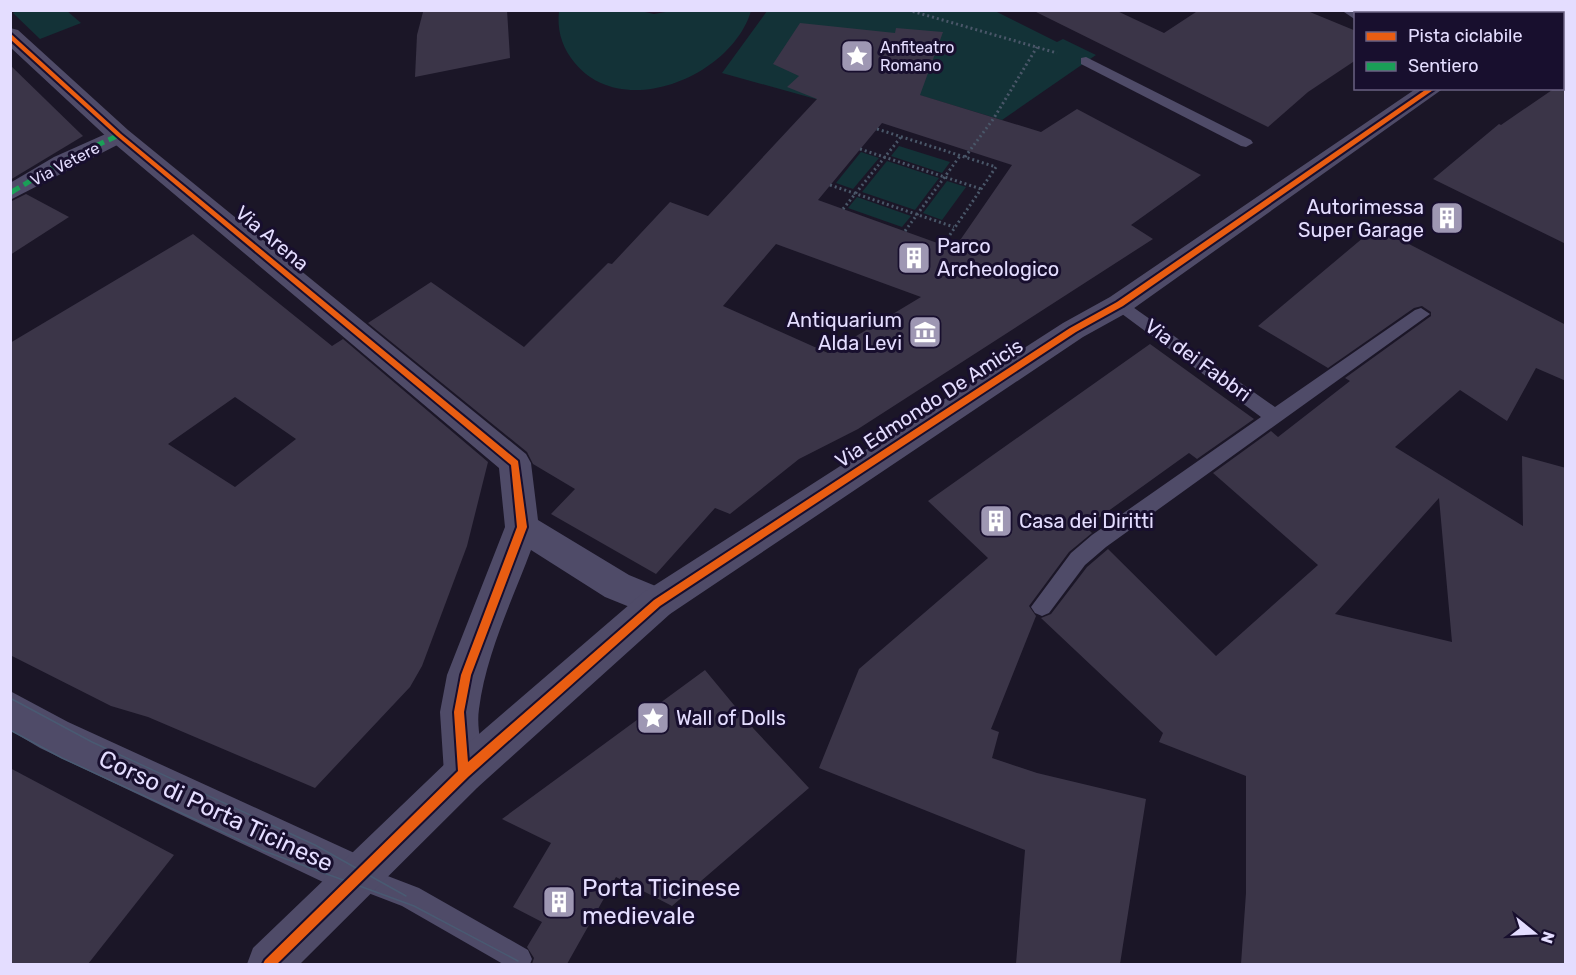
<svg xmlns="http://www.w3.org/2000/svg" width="1576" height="975" font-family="Rubik,sans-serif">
<rect width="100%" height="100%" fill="#1b1627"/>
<!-- green -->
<g fill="#133237">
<path d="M19,10l48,1 14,12 -41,16 -27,-26z"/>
<path d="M636,10l18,4 23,-4 74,1c-20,67 -134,113 -180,47 -10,-14 -14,-30 -12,-47z"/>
<path d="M767,11h228l62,31 6,-3 33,16 -94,65 -123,-37 -20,28 -137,-38z"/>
<path d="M899,146l51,16 -8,11 -51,-17z"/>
<path d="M861,152l18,6 -26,31 -17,-6z"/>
<path d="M887,161l52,17 -24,32 -53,-18z"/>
<path d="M947,181l19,6 -24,33 -19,-7z"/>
<path d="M857,197l54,19 -9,11 -54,-19z"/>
</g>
<!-- building -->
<g fill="#3b3548" fill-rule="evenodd">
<path d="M507,10l3,48 -95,19 2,-42 6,-23z"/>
<path d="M1032,10h83l49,23 35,-23h106l51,21v29l-48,32 -40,35z"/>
<path d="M800,23l95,10 1,-5 47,4 -23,63 121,37 36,-23 124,66 -70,50 22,14 -295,190 -59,30 -69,55 -15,-6 -59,66 -105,-60 24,-25 -42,-25 -6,-12 -159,-129 63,-41 93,65 84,-84 4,1 58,-62 38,14 109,-117 -30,-12 12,-11 -26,-12zM882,123l130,42 -58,84 -136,-49zM776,244l145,53 -93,56 -105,-47z"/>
<path d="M10,65l73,71 -73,44z"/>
<path d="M1566,81v163l-133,-65 66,-55 2,1 54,-37h8z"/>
<path d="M26,194l43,23 -59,38v-53z"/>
<path d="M1376,227l190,98v56l-30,-13 -29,53 -47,-31 -65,57 128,79 -1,-70 44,12v496h-325l5,-71v-117l-87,-34 4,-9 -122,-115 10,-4 36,-47 21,-18 108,107 102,-91 -105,-92 58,-42 7,6 72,-56 -5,-3 86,-62v-4l-9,-6 -8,2 -86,60 -70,-42zM1439,498l13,144 -117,-28z"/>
<path d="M193,234l139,112 11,-7 145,123 -21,84 -45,120 -12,21 -95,101 -167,-71 -37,-11 -101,-51v-312zM235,397l61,42 -61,48 -67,-43z"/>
<path d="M1150,344l104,75 -57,40 -8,-6 -103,74 6,6 -23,19 -40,54 7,10 -45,113 8,3 -7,26 45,15 109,26 -26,165h-104l9,-114 -206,-82 40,-99 129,-111 -60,-57z"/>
<path d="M705,670l48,58 56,60 -137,118 -56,-29 -49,87h-35l2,-6 -7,-11 15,-25 -29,-15 38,-64 -49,-24z"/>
<path d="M10,768l164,87 -86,109h-78z"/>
</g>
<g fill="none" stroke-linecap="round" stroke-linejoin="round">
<!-- path -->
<g stroke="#4a5769" stroke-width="3" stroke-dasharray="2 3" stroke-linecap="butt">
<path d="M908,10l149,43"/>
<path d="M877,129l119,38 -53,78"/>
<path d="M860,149l121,40"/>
<path d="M965,157l29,-39 43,-71"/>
<path d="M830,185l124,42"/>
<path d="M843,209l58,-72"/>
<path d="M905,231l55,-75"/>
</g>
<!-- service -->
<g fill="#4f4b68" fill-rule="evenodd">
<path d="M1086,57l165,83 2,3 -7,4 -5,-1 -160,-82v-6z"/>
<path d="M1120,298l155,109 140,-97 6,-2 9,6 -324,233 -21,18 -36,48 -7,3 -7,-3 -4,-6 40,-54 21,-18 169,-118 -147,-109 -2,-4 2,-4z"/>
<path d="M359,865l60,23 109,62 4,9 -2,5h-27l-101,-58 -52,-20 -3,-9 3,-9z"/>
</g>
<!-- pedestrian -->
<path fill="#4f4b68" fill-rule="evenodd" d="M119,128l8,2 3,5 -3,5 -117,60v-17l44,-26z"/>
<!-- minor -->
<g fill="#4f4b68" fill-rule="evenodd">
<path d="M1341,10h25l2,4h-12v6z"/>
<path d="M1454,10h26l2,4h-26z"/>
<path d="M10,28l8,2 110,100 398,324 5,9 7,57 91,55 41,17 5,11 -5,11 -13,4 -52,-21 -74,-47c-19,51 -45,104 -52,159 -4,27 10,52 -1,78l-14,5 -14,-5 -6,-14 -4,-61 7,-37 58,-148 -6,-59 -389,-328 -100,-93z"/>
<path d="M10,691l58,31 306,140 6,15 -6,15 -15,6 -15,-6 -304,-144 -30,-18z"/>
</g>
<!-- tertiary -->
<g fill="#4f4b68" fill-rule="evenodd">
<path d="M1547,10h19v6l-4,3v-5h-17z"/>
<path d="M1417,88h27l-314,223 -47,26 -413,277 -192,173 -178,177h-53l6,-16 197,-189 194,-167 419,-269 47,-26z"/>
</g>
<!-- tram -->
<g stroke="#495a72" stroke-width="1.5">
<path d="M10,698l82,44 223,103 91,51"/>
<path d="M10,730l52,28 202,93 150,55 104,55"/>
</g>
<!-- quiet -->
<path stroke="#1a9f57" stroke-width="5" stroke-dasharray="11 5" stroke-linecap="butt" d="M10,193l52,-31 57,-27"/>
<defs>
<path id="cycleway" d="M10,33l111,101 397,327 9,66 -56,148 -7,37 4,50 186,-162 416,-272 47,-26 311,-214h8l-313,218 -47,26 -416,274 -192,171 -191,187h-14l2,-4 193,-189 -4,-59 7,-37 56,-148 -6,-62 -394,-329 -107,-97z"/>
</defs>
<!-- cycleway casing -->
<use href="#cycleway" stroke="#180f2e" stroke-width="4"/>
<!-- cycleway -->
<use href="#cycleway" fill="#e95d12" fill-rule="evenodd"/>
</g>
<!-- icons -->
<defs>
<symbol id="sight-square" viewBox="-11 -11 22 22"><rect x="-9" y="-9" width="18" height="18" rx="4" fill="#9e97b3" stroke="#180f2e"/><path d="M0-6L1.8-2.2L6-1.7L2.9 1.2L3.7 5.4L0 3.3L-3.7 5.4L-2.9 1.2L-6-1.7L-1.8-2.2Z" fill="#fff"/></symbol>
<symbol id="building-square" viewBox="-11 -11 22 22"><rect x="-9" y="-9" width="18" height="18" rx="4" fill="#9e97b3" stroke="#180f2e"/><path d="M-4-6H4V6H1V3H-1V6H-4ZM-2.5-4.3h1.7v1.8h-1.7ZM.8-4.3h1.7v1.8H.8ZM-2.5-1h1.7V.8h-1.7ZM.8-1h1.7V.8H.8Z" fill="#fff"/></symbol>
<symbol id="museum-square" viewBox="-11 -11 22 22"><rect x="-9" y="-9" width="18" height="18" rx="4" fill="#9e97b3" stroke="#180f2e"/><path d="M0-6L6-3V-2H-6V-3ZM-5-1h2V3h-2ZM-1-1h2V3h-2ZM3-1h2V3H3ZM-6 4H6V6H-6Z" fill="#fff"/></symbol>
</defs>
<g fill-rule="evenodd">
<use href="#sight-square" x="838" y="37" width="38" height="38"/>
<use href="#building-square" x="1428" y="199" width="38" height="38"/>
<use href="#building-square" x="895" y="239" width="38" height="38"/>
<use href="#museum-square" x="906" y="313" width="38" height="38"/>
<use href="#building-square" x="977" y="502" width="38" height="38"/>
<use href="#sight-square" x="634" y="699" width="38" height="38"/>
<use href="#building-square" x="540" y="883" width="38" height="38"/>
</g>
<g text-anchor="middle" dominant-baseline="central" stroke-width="6" stroke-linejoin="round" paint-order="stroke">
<!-- far-poi labels -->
<g font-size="16" fill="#e4ddff" stroke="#180f2e" text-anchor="start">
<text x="880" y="47">Anfiteatro<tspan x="880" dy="18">Romano</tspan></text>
</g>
<!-- far-street labels -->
<g font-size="16" fill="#e4ddff" stroke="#180f2e">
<text transform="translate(65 164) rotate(-28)">Via Vetere</text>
</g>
<!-- poi labels -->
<g font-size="20" fill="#e4ddff" stroke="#180f2e" text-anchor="start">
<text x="1424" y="207" text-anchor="end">Autorimessa<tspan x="1424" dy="23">Super Garage</tspan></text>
<text x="937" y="246">Parco<tspan x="937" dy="23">Archeologico</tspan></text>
<text x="902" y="320" text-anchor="end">Antiquarium<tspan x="902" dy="23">Alda Levi</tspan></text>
<text x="1019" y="521">Casa dei Diritti</text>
<text x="676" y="718">Wall of Dolls</text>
</g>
<!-- street labels -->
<g font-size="20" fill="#e4ddff" stroke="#180f2e">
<text transform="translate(272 238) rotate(40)">Via Arena</text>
<text transform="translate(1198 360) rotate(36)">Via dei Fabbri</text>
<text transform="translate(929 403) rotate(-33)">Via Edmondo De Amicis</text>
</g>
<!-- near-street labels -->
<g font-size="24" fill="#e4ddff" stroke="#180f2e">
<text transform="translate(216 811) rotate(25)">Corso di Porta Ticinese</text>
</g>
<!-- near-poi labels -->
<g font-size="24" fill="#e4ddff" stroke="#180f2e" text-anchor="start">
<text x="582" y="888">Porta Ticinese<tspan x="582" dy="28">medievale</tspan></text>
</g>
</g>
<!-- border -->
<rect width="1576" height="975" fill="none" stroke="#e4ddff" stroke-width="24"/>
<!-- legend -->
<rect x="1354" y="12" width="210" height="78" fill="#180f2e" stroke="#6a6182" stroke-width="1.5"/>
<rect x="1366" y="32" width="30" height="9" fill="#e95d12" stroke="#6a6182" stroke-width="1.5"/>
<text x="1408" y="42" font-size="18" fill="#e4ddff">Pista ciclabile</text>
<rect x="1366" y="62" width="30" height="9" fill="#1a9f57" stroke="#6a6182" stroke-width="1.5"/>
<text x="1408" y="72" font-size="18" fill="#e4ddff">Sentiero</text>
<!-- north arrow -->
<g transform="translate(1534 933) rotate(108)" stroke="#180f2e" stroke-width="4.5" paint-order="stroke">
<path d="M0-4.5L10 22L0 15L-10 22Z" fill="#e4ddff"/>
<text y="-9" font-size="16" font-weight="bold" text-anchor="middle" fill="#e4ddff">N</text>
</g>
</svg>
